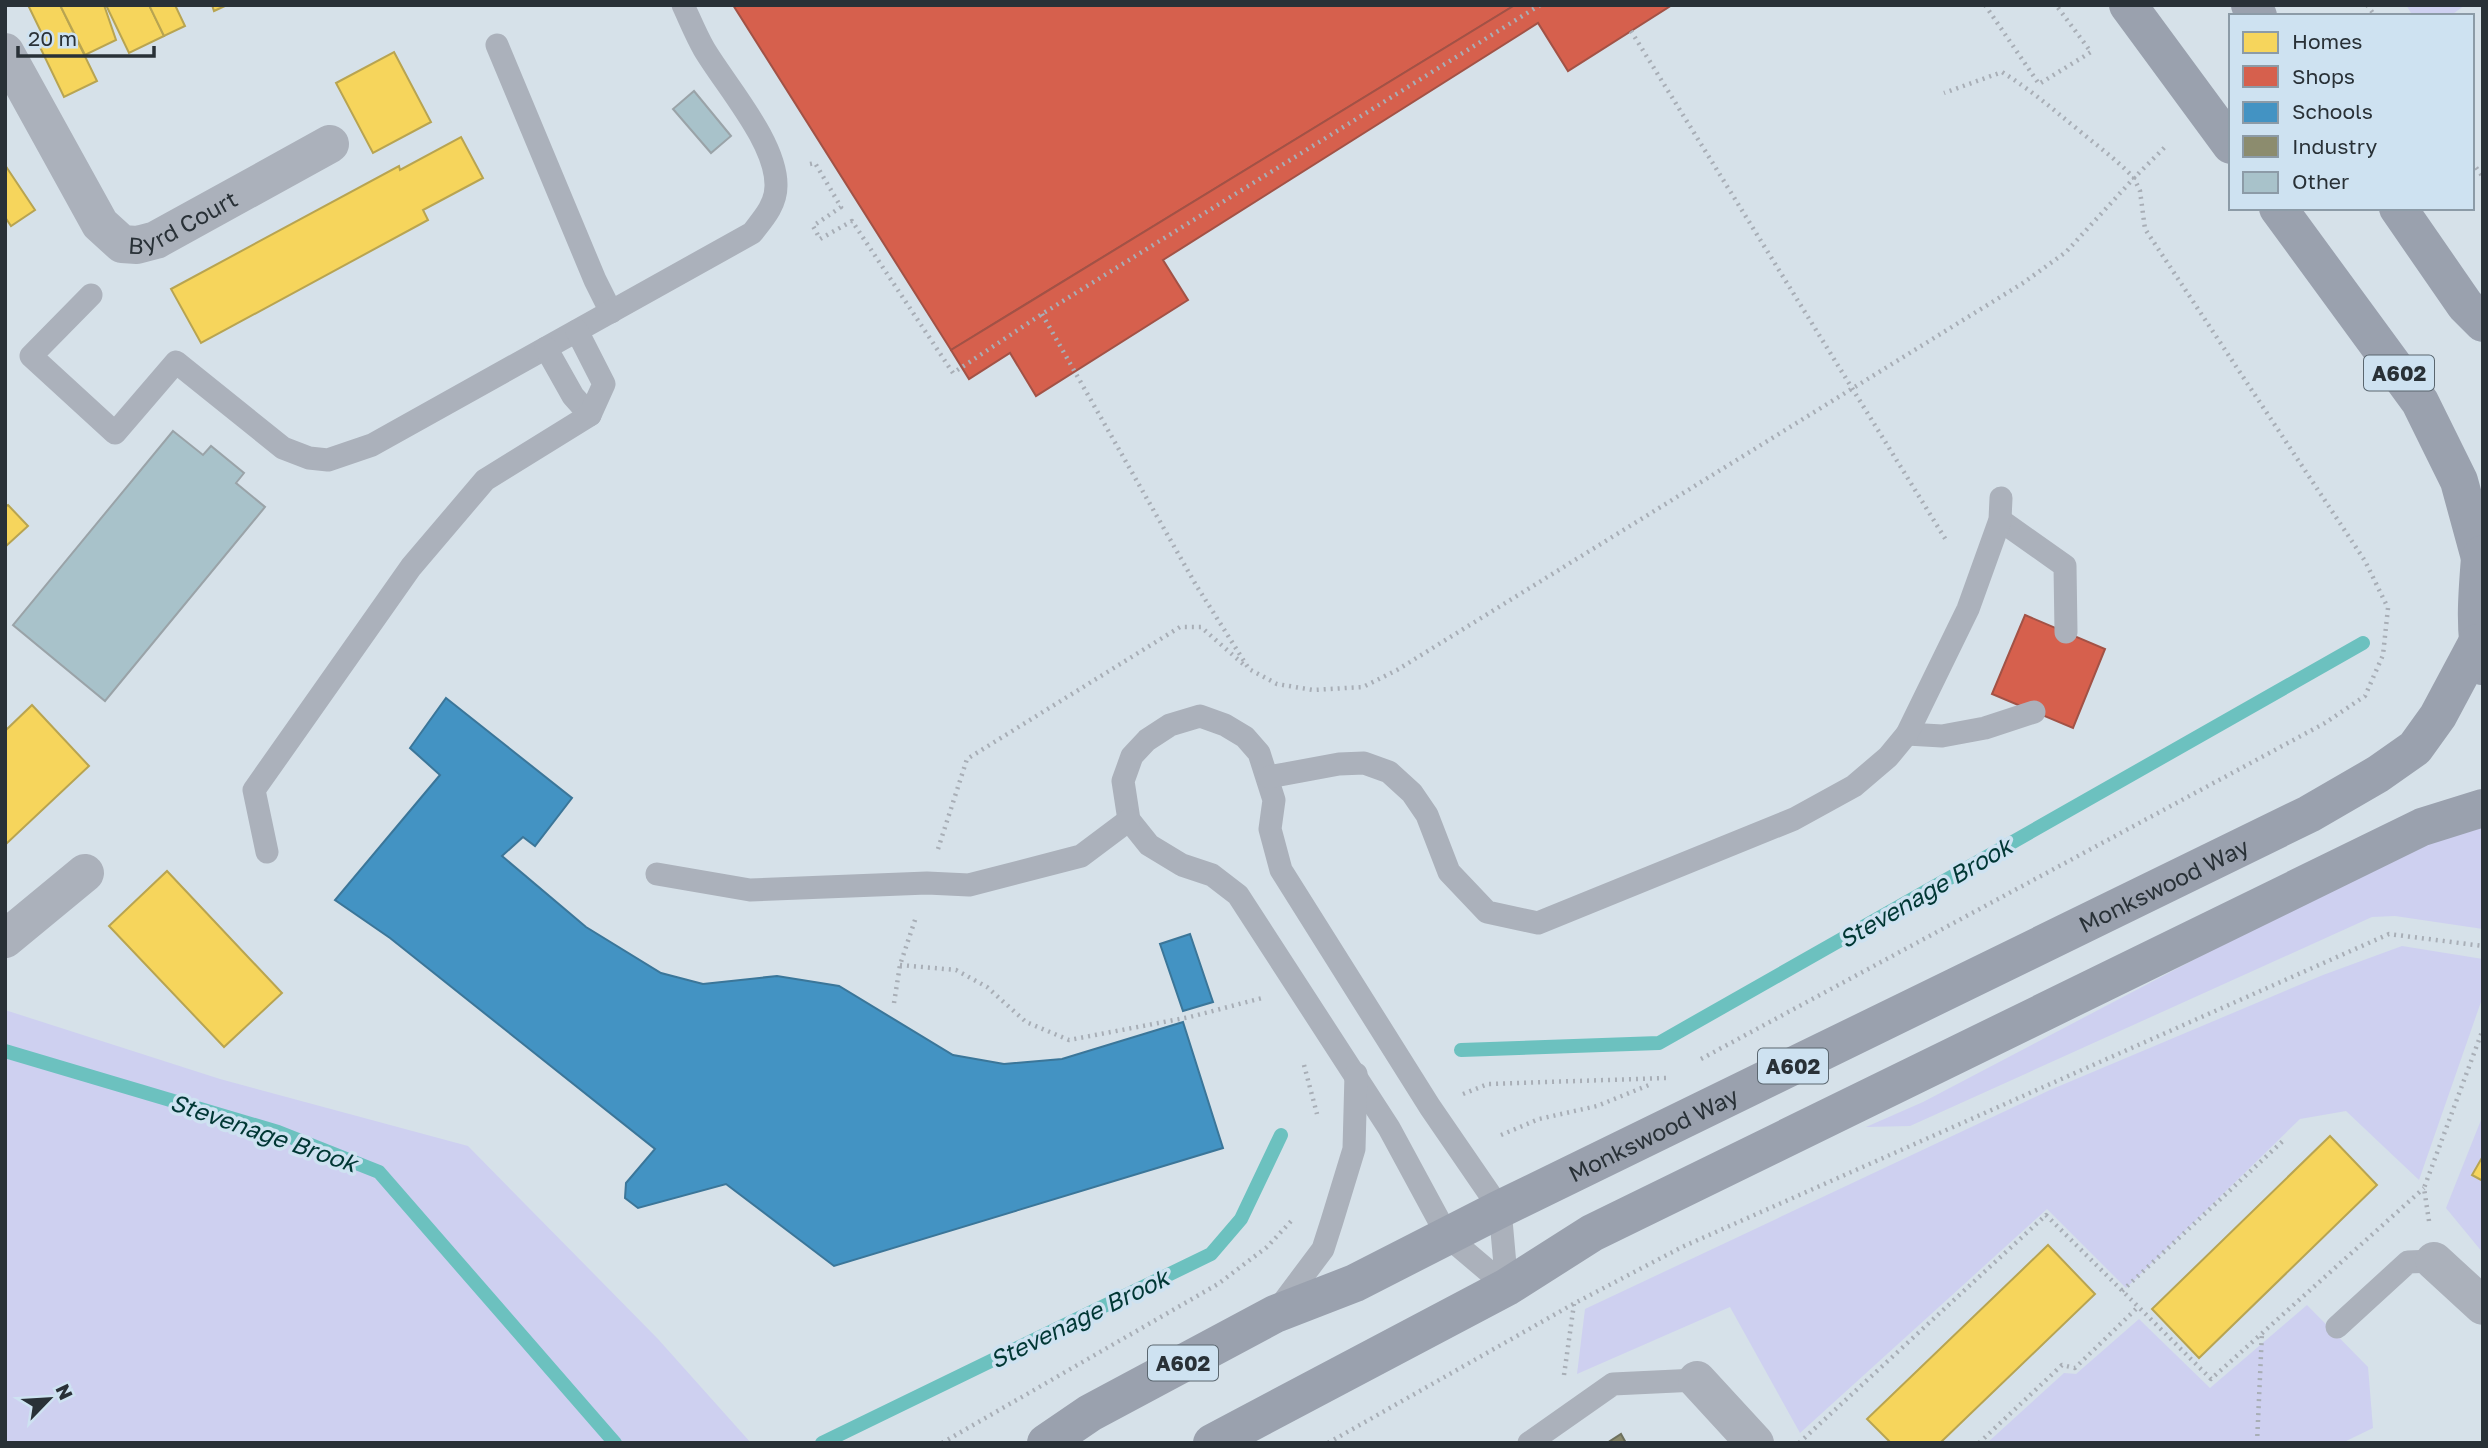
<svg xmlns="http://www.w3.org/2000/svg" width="2488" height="1448" font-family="'Golos Text',sans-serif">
<rect width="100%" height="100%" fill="#d6e1e9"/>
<!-- green -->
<g fill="#ced0f0">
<path d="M2406,5h59l-15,11h-37z"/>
<path d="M2483,820v109l-88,-13 -23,1 -462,209 -44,1 57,-25 438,-230z"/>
<path d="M2402,946l81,13v37l-64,184 -73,-69 -46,8 -174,169 -79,-79 -247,224 -70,-126 -153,67 8,-65 465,-219 273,-115z"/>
<path d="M5,1010l215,69 248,67 190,193 93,104h-746z"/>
<path d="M2483,1115v138l-37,-45z"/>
<path d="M2307,1305l61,62 5,61 -31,15h-355l77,-70 12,1 63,-55 71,69z"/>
</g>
<!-- homes -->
<g fill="#f6d55c" stroke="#b8a451" stroke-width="2">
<path d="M28,5h32l37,76 -33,16 -26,-54 7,-3z"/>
<path d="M60,5h44l12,35 -31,15z"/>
<path d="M106,5h43l15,31 -35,17z"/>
<path d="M149,5h26l10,21 -21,10z"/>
<path d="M212,5h15l-13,6z"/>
<path d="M394,52l37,70 -58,31 -37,-70z"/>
<path d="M461,137l22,41 -60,32 5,10 -227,123 -30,-54 228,-123 1,4z"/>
<path d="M5,165l30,45 -24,16 -6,-9z"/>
<path d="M8,505l20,21 -23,21v-40z"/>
<path d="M32,705l57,61 -84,79v-114z"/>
<path d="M167,871l115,122 -58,54 -115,-121z"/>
<path d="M2330,1136l47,49 -178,173 -47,-49z"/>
<path d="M2483,1156v25l-11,-6z"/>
<path d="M2048,1245l47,49 -155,149h-49l-24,-24z"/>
</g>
<!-- shops -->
<g fill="#d6604d" stroke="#a25246" stroke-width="2">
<path d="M733,5h782l-564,345z"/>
<path d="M1515,5h157l-104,66 -30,-48 -375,237 25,40 -152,96 -26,-43 -41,26 -18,-29z"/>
<path d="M2025,615l80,34 -32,79 -81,-34z"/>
</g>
<!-- schools -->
<g fill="#4393c3" stroke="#3b7699" stroke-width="2">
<path d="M446,698l126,100 -37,48 -12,-9 -21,19 84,71 75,46 42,11 74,-8 62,10 114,69 51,9 58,-5 121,-37 40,126 -389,118 -108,-82 -88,24 -13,-10 1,-15 29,-34 -265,-211 -55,-38 105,-125 -30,-27z"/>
<path d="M1190,934l23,68 -30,9 -23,-67z"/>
</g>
<!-- industry -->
<path fill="#8c8c6e" stroke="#6e715e" stroke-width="2" d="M1621,1434l5,9h-19z"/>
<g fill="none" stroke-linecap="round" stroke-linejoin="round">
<!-- stream -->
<g stroke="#6cc1bf" stroke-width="14">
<path d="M1461,1050l198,-7 704,-400"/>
<path d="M5,1051l273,81 101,40 236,271"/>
<path d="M822,1443l389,-189 30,-35 40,-84"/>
</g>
</g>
<!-- building -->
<g fill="#a8c2ca" stroke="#9aa3a8" stroke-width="2">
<path d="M694,91l37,45 -20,17 -38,-44z"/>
<path d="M173,431l30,24 8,-9 33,27 -8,10 29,24 -160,194 -92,-76z"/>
</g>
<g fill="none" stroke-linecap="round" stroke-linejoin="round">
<!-- path -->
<g stroke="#a8aeb6" stroke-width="4.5" stroke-dasharray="2 5" stroke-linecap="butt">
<path d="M1985,5l54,79 52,-32 -35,-47"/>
<path d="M2367,5l8,11"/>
<path d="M1631,31l315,509"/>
<path d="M2472,162l11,15"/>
<path d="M810,164l5,-1 26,44 -28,19 7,13 32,-18 101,152 89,-59 498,-309"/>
<path d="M1042,314l154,271 53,84 28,15 36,6 50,-3 34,-17 626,-387 43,-31 68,-74c-18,-19 -38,-33 -58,-50 -26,-21 -45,-38 -74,-56l-58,21"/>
<path d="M938,849l29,-90 213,-132h21l42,37"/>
<path d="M900,965l56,5 31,17 39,35 43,18 121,-23 72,-19"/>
<path d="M894,1003l6,-38 16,-48"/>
<path d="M1701,1059l624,-336 40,-27 18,-41 5,-47 -23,-47 -220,-332 -5,-38 -6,-13 32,-32"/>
<path d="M1304,1065l13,49"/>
<path d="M1463,1094l25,-10 178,-6"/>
<path d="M1501,1135l38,-16 58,-13 52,-21"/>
<path d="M2429,1221l-5,-33 59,-159"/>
<path d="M2122,1291l163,-152"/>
<path d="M1564,1375l10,-71"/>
<path d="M942,1443l276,-159 49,-37 27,-29"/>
<path d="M1328,1443l247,-140 107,-56 707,-313 94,12"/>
<path d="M1799,1443l247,-228 165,164 213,-191"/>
<path d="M1979,1443l83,-78 13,3 63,-61"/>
<path d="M2257,1443l5,-111"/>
</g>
<!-- lane -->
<g stroke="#abb1bb" stroke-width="23">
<path d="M497,45l98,235 16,32"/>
<path d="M91,295l-60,61 84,77 61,-71 107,86 26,10 19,2 44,-15 380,-212c11,-14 24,-28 24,-47 1,-43 -50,-100 -72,-137 -8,-14 -14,-29 -21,-44"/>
<path d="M546,348l27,48 17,19"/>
<path d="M2000,520l65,46 1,66"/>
<path d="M1200,716l25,9 20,12 14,16 15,47 -4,29 11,41 149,237 70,102 7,78 -59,-50 -59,-109 -151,-233 -26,-20 -30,-10 -33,-20 -20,-25 -6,-39 9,-25 15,-16 23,-15z"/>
<path d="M1907,734l35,2 43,-8 49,-16"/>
<path d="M1269,777l70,-13 25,-1 25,9 23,21 15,22 22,57 38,40 51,11 256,-104 60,-33 34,-29 19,-23 61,-125 32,-89 1,-22"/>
<path d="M267,852l-13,-62 157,-223 74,-87 105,-65 14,-31 -27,-53"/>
<path d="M657,874l93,16 177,-7 42,2 112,-29 48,-36"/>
<path d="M1279,1308l44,-59 9,-28 22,-72 2,-75"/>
<path d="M2337,1327l71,-65 26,-1"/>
<path d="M1529,1443l84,-59 84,-4"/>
</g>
<!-- street -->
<g stroke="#abb1bb" stroke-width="38">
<path id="s1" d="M5,52l95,172 22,20 15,1 19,-5 174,-96"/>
<path d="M5,939l80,-66"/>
<path d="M2434,1261l49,45"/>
<path d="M1697,1380l58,63"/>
</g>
<!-- primary -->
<g stroke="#9aa1ae" stroke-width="38">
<path d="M2128,5l103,140"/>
<path d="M2250,5l8,11"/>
<path d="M2278,208l142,194 39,79 21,77"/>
<path d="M2398,208l67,97 18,18"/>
<path d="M2482,666c-8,-36 -5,-71 -2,-108l3,-4"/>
<path id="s2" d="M1046,1443l44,-30 185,-99 80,-31 145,-74 809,-395 69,-40 37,-26 23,-32 39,-73"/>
<path d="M1212,1443l295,-156 85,-54 830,-406 61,-19"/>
</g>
</g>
<g text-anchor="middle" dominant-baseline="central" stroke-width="7" stroke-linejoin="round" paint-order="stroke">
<!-- shield labels -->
<g fill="#cee2f1" stroke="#5a666f" stroke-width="2">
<rect x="2364" y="355.5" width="70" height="35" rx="5"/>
<rect x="1758" y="1048.5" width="70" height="35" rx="5"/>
<rect x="1148" y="1345.5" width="70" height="35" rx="5"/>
</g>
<g font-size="21" font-weight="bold" fill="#293137">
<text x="2399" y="373">A602</text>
<text x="1793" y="1066">A602</text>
<text x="1183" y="1363">A602</text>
</g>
<!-- street labels -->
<g font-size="23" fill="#293137" stroke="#cee2f1">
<text stroke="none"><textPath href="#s1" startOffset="292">Byrd Court</textPath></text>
<text stroke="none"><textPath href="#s2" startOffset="1250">Monkswood Way</textPath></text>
<text stroke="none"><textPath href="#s2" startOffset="682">Monkswood Way</textPath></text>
</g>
<!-- water labels -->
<g font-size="24" font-style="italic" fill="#003734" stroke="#cee2f1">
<text transform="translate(1925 892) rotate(-30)">Stevenage Brook</text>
<text transform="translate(264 1132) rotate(19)">Stevenage Brook</text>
<text transform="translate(1079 1318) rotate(-26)">Stevenage Brook</text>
</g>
</g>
<!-- border -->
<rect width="2488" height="1448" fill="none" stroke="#293137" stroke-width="14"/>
<!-- legend -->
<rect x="2229" y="14" width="245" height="196" fill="#cee2f1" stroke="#8c9ba7" stroke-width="2"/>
<rect x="2243" y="32" width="35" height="21" fill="#f6d55c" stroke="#8c9ba7" stroke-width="2"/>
<text x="2292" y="49" font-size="21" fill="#293137">Homes</text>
<rect x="2243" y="66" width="35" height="21" fill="#d6604d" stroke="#8c9ba7" stroke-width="2"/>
<text x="2292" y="84" font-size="21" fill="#293137">Shops</text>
<rect x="2243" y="102" width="35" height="21" fill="#4393c3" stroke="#8c9ba7" stroke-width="2"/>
<text x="2292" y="119" font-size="21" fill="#293137">Schools</text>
<rect x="2243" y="136" width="35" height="21" fill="#8c8c6e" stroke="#8c9ba7" stroke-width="2"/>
<text x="2292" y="154" font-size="21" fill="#293137">Industry</text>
<rect x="2243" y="172" width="35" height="21" fill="#a8c2ca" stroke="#8c9ba7" stroke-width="2"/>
<text x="2292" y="189" font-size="21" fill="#293137">Other</text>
<!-- north arrow -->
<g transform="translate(49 1399) rotate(65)" stroke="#cee2f1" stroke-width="5" paint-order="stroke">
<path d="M0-5L12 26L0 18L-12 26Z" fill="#293137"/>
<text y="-10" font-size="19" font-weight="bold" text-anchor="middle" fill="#293137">N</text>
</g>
<!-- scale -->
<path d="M18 46v10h136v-10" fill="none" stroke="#293137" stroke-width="3.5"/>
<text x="28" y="46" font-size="21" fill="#293137" stroke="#cee2f1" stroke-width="5" paint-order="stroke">20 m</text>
</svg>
